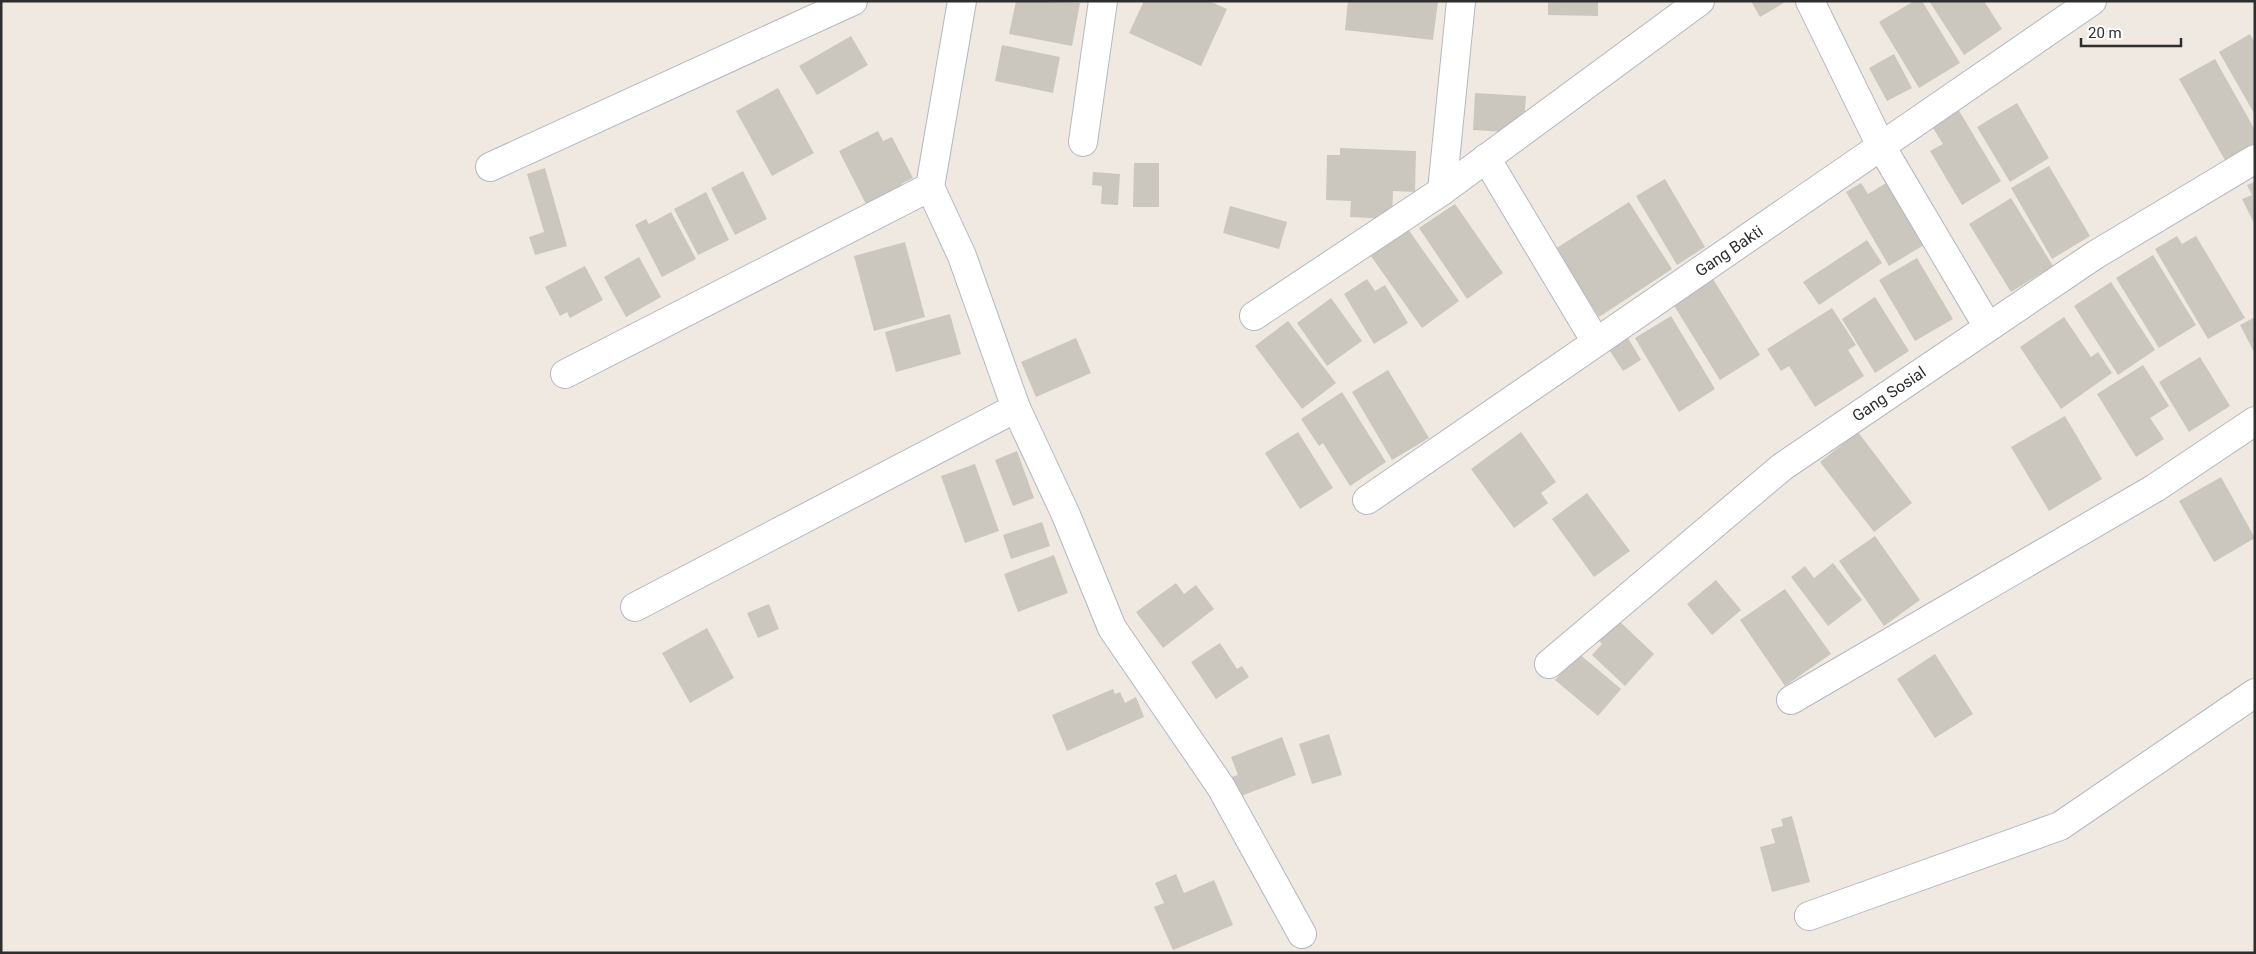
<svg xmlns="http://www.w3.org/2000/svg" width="2256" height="954" font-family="Roboto,sans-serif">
<rect width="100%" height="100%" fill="#efe9e1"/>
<!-- building -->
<g fill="#cbc7bf">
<path d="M1016,1l64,2 -8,43 -63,-12z"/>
<path d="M1144,1h65l18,8 -26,57 -72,-33z"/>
<path d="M1348,1h90l-5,39 -88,-10z"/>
<path d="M1548,1h50v15l-50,-1z"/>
<path d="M1751,1h36l-27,16z"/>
<path d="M1914,1h8l38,62 -41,25 -40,-66z"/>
<path d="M1929,1h55l18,28 -38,26z"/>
<path d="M2250,34l5,9v72l-36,-63z"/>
<path d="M851,36l17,29 -51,30 -18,-29z"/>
<path d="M1002,45l58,12 -7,36 -58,-12z"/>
<path d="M1894,54l18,34 -25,13 -18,-33z"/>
<path d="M2215,59l40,71v15l-29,17 -47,-83z"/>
<path d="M778,88l36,65 -42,23 -36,-65z"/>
<path d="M1475,93l51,3 -2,27 -19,9 -32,-2z"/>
<path d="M2017,103l32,55 -39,24 -33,-55z"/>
<path d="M1958,109l43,72 -39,24 -32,-54 13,-7 -12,-19z"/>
<path d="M878,131l5,10 9,-4 21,41 -12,6 4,7 -36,19 -30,-59z"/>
<path d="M1340,148l76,3 -1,41 -22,-1 -1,28 -42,-2 1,-16 -25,-1 1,-45h13z"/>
<path d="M1134,163h25v44h-26z"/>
<path d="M2049,166l41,70 -38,23 -41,-71z"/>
<path d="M545,168l22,78 -32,9 -6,-18 15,-5 -17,-58z"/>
<path d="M743,171l24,48 -32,16 -24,-47z"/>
<path d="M1093,172l27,2 -2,31 -17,-1 1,-18 -10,-1z"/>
<path d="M1665,179l40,68 -28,18 -41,-69z"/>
<path d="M1888,182l36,63 -35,21 -43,-74 15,-9 7,11z"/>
<path d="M2255,182v43l-13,-26 10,-4 -5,-10z"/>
<path d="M706,192l23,48 -31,15 -24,-46z"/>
<path d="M2011,198l42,68 -42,26 -42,-68z"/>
<path d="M1629,202l43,67 -73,48 -44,-68z"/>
<path d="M1455,204l48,69 -36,26 -48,-71z"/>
<path d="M1230,206l57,16 -8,27 -56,-16z"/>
<path d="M671,212l25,47 -34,18 -27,-52 11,-6 3,5z"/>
<path d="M1405,225l54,76 -37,27 -54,-76z"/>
<path d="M2177,236l5,8 14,-8 49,82 -37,21 -53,-90z"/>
<path d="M1867,240l15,23 -63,42 -16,-23z"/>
<path d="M905,242l20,75 -51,14 -20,-75z"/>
<path d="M2153,255l43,70 -37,23 -43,-70z"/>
<path d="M639,257l22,40 -35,20 -22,-40z"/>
<path d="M1917,258l36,61 -38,22 -36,-61z"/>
<path d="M585,266l18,34 -33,18 -3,-6 -7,4 -15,-29z"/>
<path d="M1367,279l8,12 10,-6 23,38 -34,21 -30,-50z"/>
<path d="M1713,279l47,76 -40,25 -47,-76z"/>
<path d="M2111,282l44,68 -37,25 -44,-69z"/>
<path d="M1875,297l34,54 -34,22 -33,-54z"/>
<path d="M1331,298l31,43 -35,25 -30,-43z"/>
<path d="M1832,308l24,37 -8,5 16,26 -49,31 -26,-41 -8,5 -14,-22z"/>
<path d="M950,314l11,40 -65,18 -11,-40z"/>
<path d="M1671,316l44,73 -36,23 -44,-74z"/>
<path d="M2064,317l27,40 7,-5 14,21 -51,36 -41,-62z"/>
<path d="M2255,317v37l-15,-29z"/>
<path d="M1288,321l48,62 -34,26 -47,-63z"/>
<path d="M1625,333l16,27 -18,11 -17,-26z"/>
<path d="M1076,338l15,35 -55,24 -15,-35z"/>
<path d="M2200,357l30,49 -41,26 -30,-50z"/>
<path d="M2143,365l26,41 -19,12 14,21 -28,18 -39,-63z"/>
<path d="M1388,370l41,68 -37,22 -40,-68z"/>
<path d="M1342,392l44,70 -36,24 -27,-43 -4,3 -18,-27z"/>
<path d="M2065,416l37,63 -53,32 -38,-64z"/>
<path d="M1298,432l35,56 -33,21 -35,-56z"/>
<path d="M1521,432l35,50 -15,11 7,10 -34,25 -43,-59z"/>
<path d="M1858,432l54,71 -38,29 -54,-70z"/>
<path d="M1017,451l17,47 -21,8 -18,-46z"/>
<path d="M975,464l24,67 -34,12 -24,-67z"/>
<path d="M2221,477l34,61 -41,24 -35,-61z"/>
<path d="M1587,493l43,58 -36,26 -42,-58z"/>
<path d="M1042,522l8,24 -39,13 -8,-24z"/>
<path d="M1875,536l45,64 -36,26 -45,-65z"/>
<path d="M1054,555l14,38 -50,19 -14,-38z"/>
<path d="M1833,563l29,37 -34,26 -37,-49 14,-11 9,12z"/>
<path d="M1716,580l25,30 -29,25 -25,-31z"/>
<path d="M1176,583l8,11 12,-9 18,24 -51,39 -27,-36z"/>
<path d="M1785,589l46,65 -46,32 -45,-66z"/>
<path d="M769,604l10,25 -21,9 -11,-25z"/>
<path d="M1615,617l39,37 -29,32 -33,-31 10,-11 -6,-6z"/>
<path d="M707,628l27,50 -44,25 -28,-50z"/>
<path d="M1220,643l17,26 5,-3 7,11 -33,22 -25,-37z"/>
<path d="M1578,653l43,36 -23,27 -43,-36z"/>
<path d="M1935,654l38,60 -38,24 -38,-59z"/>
<path d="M1113,689l2,5 5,-2 5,11 11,-6 8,20 -77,34 -15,-36z"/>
<path d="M1329,734l13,41 -30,9 -13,-40z"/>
<path d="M1282,737l14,38 -63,24 -8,-20 13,-4 -7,-18z"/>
<path d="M1792,816l18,66 -38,10 -12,-45 15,-4 -4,-14 12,-3 -2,-7z"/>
<path d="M1176,874l8,19 30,-13 19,45 -60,25 -19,-43 10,-4 -9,-20z"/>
</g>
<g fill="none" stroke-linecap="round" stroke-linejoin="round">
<defs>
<g id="street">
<path d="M1810,1l71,145 107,181"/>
<path d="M1083,142l20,-141"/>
<path d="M1486,158l110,184"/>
<path d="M490,167l363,-166"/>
<path d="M930,187l32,-186"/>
<path d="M1442,191l19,-190"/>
<path d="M1254,316l188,-125 258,-190"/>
<path d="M565,374l365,-187 32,69 54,152 50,107 46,113 109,159 81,147"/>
<path d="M1367,500l725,-499"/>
<path d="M635,607l381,-199"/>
<path d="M1549,664l233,-197 313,-212 160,-96"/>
<path d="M1791,700l364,-212 100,-67"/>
<path d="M1809,916l251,-90 195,-133"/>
</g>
</defs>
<!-- street casing -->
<use href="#street" stroke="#b4b7c1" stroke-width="30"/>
<!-- street -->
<use href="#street" stroke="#fff" stroke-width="28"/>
</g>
<g text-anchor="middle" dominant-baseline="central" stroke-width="4.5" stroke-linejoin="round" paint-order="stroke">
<!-- street labels -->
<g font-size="16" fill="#2e2e2e" stroke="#fff">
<text transform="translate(1729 251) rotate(-34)">Gang Bakti</text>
<text transform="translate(1889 394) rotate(-34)">Gang Sosial</text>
</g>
</g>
<!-- border -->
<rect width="2256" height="954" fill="none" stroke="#2e2e2e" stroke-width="5"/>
<!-- scale -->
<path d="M2081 38v8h100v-8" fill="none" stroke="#2e2e2e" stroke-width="2.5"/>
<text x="2088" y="38" font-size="15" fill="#2e2e2e" stroke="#ffffff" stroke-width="4" paint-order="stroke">20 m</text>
</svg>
